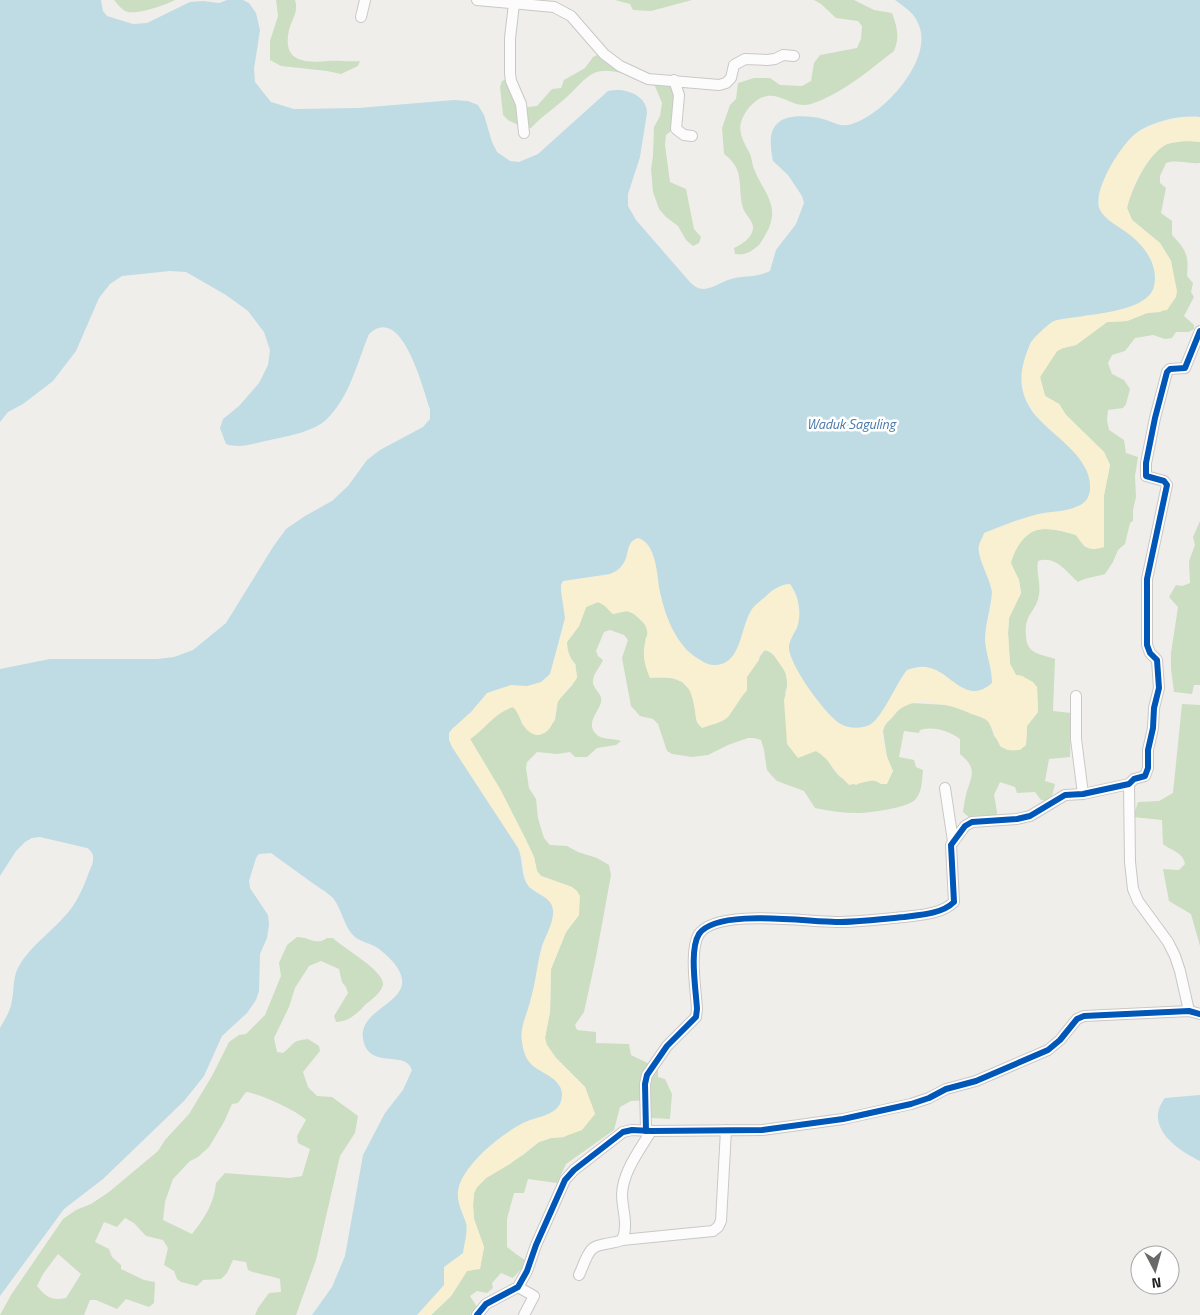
<svg xmlns="http://www.w3.org/2000/svg" width="1200" height="1315" font-family="'Titillium Web',sans-serif">
<rect width="100%" height="100%" fill="#f0eeeb"/>
<!-- forest -->
<g fill="#cbdec1" fill-rule="evenodd">
<path d="M114,0h61c-10,5 -40,16 -50,11 -4,-2 -8,-8 -11,-11z"/>
<path d="M276,0h19c4,11 -3,19 -6,30 -7,32 15,33 39,31 10,-1 21,1 32,0l-2,5 -17,8 -14,-3 -46,-5 -11,-6v-19l8,-25z"/>
<path d="M615,0h77l-41,11 -18,-1 -3,-6z"/>
<path d="M814,0h40l20,10 18,3c5,14 8,24 2,38 -26,20 -52,43 -83,53 -12,4 -22,-4 -33,-7 -17,-6 -32,10 -37,25 -3,12 4,22 9,32 2,5 2,10 4,15 9,23 27,36 13,63 -3,5 -5,9 -8,13 -7,6 -14,11 -24,9l-1,-6c8,-4 17,-9 19,-19 1,-8 -8,-14 -10,-21 -6,-21 3,-38 -19,-54l-2,-26 8,-23 6,-6 2,-16 16,-5h16l10,7 22,1 9,-5 3,-18 6,-8 37,-7 4,-9 1,-13 -4,-5 -22,-3 -15,-14z"/>
<path d="M608,50l21,18 26,8 26,4 2,13 -6,33 -11,9 -1,10 5,37 16,7 8,40 7,8 -2,6 -6,3 -7,-6 -8,-14 -12,-9 -7,-8 -6,-17 -2,-23 2,-13 1,-29 6,-11 2,-13 -7,-17c-17,-6 -44,-22 -63,-12 -8,5 -13,11 -20,18 -13,13 -28,22 -41,36l-9,-1 -14,-7 -5,-5 -3,-28 2,-6 4,-2 14,29 17,-2 15,-17 9,-1 3,-8 21,-12 8,-11z"/>
<path d="M1189,140l11,2v21c-11,1 -24,-4 -34,0l-6,13v7l6,5 -5,25 11,8v14c14,15 17,20 15,41l6,7 -2,9 3,5 -10,19 10,9v4l-5,3h-13l-4,6 -7,1 -12,-4 -18,3 -10,13 -13,4 -4,8 4,11 12,6 6,9 -4,15 -3,4 -15,2 -1,10 2,10 15,10 2,13 12,4 -3,19 1,21 -3,13v11l-3,2 -5,21 -7,6 -5,12 -8,12c-9,3 -18,3 -27,8 -12,-11 -23,-27 -40,-21 -2,12 3,23 1,34 -2,10 -5,13 -10,21 -3,6 -4,13 -3,19 0,19 14,19 29,24l-2,52 18,2 -1,44 -21,2 -4,22 10,3 -3,12 -5,5 -6,-1 -6,-8 -18,1 -2,-6 -15,-5 -6,13 3,17 -1,12 -25,-5 -8,-7c1,-7 2,-14 4,-21 6,-17 9,-24 -7,-37v-15c-11,-8 -26,-13 -40,-9l-1,3 -15,-2 -5,26 15,3 2,7 7,3c-1,11 -1,22 -8,30 -9,8 -45,13 -57,13 -14,0 -29,-2 -43,-5l-11,-17 -27,-10 -5,-5 -5,-6 -3,-20 -3,-10 -7,-2h-6l-20,7 -20,10 -16,2 -20,-3 -5,-3 -9,-27 -5,-5 -13,-3 -9,-10 -9,-48 6,-18 -4,-5 -14,-5 -6,2 -8,19 2,5 5,4c-3,7 -10,14 -10,21 -1,8 10,12 8,21 -2,10 -16,21 -5,32 5,6 18,4 25,7l-5,4 -19,3 -10,9h-12l-5,-5 -13,2 -20,-2 -10,10 -1,6 3,20 7,11 2,19 4,14 2,6 6,7 17,1 11,6 19,6 12,7 2,10 -15,82 -12,55 -9,13 2,5 19,2v11l33,1 2,11 27,13v9l7,2 7,15 -2,25 -19,-1 -1,-18 -19,1 -11,6 -6,23 -48,34 -9,19 -29,-4 -4,14h-10l-7,26v28l9,7 12,8 -15,16 -12,-5 -9,10 1,5 -6,5 -10,-2 -7,5 7,11 -7,8h-39l20,-19 16,-25 13,-3 4,-21 -10,-28 -1,-13 1,-13 3,-6 9,-9 37,-23 16,-13 12,-4 13,-1 31,-23 -10,-27 -29,-29 -10,-14 -1,-6 5,-27 1,-42 15,-37 13,-17 -7,-28 -31,-11 -4,-5 -3,-14 -9,-19 -25,-49 -30,-50c15,-10 25,-27 43,-32l5,5 4,12 10,9 7,2 7,-3 9,-12 3,-19 15,-17 3,-19 -8,-10 -1,-13 12,-16 7,-19 12,-5 6,3 9,9 14,-3 6,2 14,13 1,8 -3,6 25,37 12,5 10,10 5,31 31,-6 10,-17 9,-10c0,-3 -1,-9 0,-13 1,-2 16,-26 18,-27 15,5 27,28 20,43l31,58c14,8 13,14 22,24 4,4 12,7 18,10 9,-4 16,-7 25,-1l12,-13 -6,-14 -4,-26 2,-6 14,-16 12,-6 35,2 14,3 25,11 5,4 4,13 13,14h13l6,-5 1,-19 11,-14 -1,-25 -15,-11 -6,-1 -6,-11 -2,-31 1,-15 12,-25 -2,-13 -9,-17c4,-12 13,-30 27,-33 12,-3 28,2 39,5l9,12h18l1,-52 6,-30 -6,-13 -38,-37 -7,-11 -14,-8 -5,-19 17,-26 6,-3 13,-3 31,-23 20,-1 20,-8 14,-1 12,-38 -2,-13 -11,-18 -28,-23 -5,-12c5,-20 20,-52 38,-63 6,-3 17,-3 24,-5z"/>
<path d="M1200,521v164h-6l-2,9 -18,-2 -3,-23v-16l7,-46 -9,-10 7,-12 6,1 8,-3 -1,-22 6,-16 -2,-8z"/>
<path d="M1182,704l18,1v241l-9,-32 -22,-13 -6,-32 16,1 6,-6c-2,-12 -13,-13 -22,-20l-1,-24 -29,-3 5,-15 21,-1 14,-8z"/>
<path d="M297,937c12,0 20,9 30,1h6c10,10 52,33 50,47 -2,8 -12,15 -18,20 -8,9 -17,17 -29,17l-2,-6 14,-23 -2,-6 -4,-5 -3,-13 -18,-8 -12,5 -14,22 -6,19 -15,31 3,14 6,1c13,-10 7,-12 25,-14l11,7 1,5 -17,21 5,15 9,9 15,1 26,19 -3,17 -15,23 -24,104 -20,55h-41l3,-7 11,-15 12,-1 -1,-13c-11,-4 -21,-4 -32,-9l-2,-8 -13,-2 -6,13 -6,6 -18,1 -6,6 -16,-4 -4,-3 -3,-8 -10,-6 4,-17 -5,-8 -17,-4 -12,-13 -9,-5 -8,9 -13,-5 -9,20 14,7 3,8 9,8v4l23,11 11,2 -1,21 -5,4 -23,-8 -9,10 -21,-9h-6l-6,15h-84l11,-20 52,-76 13,-9 15,-6 18,-12 49,-41 7,-11 24,-26 23,-38 17,-34 10,-7 7,-1 19,-19 16,-39 -2,-13 8,-18zM246,1092c12,1 52,19 60,28l-9,16 1,7 12,6 -8,27 -12,2 -65,-5 -9,10c-2,20 -11,35 -24,51l-29,-14 2,-18 8,-23 17,-18 8,-4 11,-10 15,-25 8,-18 6,-1zM58,1254l23,20 -15,24c-14,3 -20,-1 -29,-12l6,-12z"/>
</g>
<!-- sand -->
<path fill="#f8f0d0" d="M1190,116l10,1v25c-10,-1 -26,-2 -35,3 -20,12 -33,42 -38,63l5,12 28,23 11,18 6,30 -1,6 -9,13 -20,3 -20,8 -20,1 -31,23 -13,3 -6,3 -17,26 5,19 14,8 7,11 38,37 6,13 -6,30v52c-16,5 -19,1 -28,-12 -11,-3 -27,-8 -39,-5 -14,4 -23,21 -26,33l8,17 2,13 -12,25 -1,15 2,31 6,11 6,1 11,6 4,5 1,25 -11,14 -1,19c-8,7 -15,7 -25,2 -4,-6 -11,-24 -14,-27 -5,-4 -12,-4 -18,-7 -13,-7 -45,-15 -59,-9 -8,2 -13,7 -18,14 -4,3 -8,7 -9,12 -3,13 5,29 10,41l-6,13h-6l-6,-4 -26,5c-12,-11 -19,-26 -33,-34l-18,7 -11,-14 -3,-44 4,-13 -2,-14 -11,-16 -4,-5 -6,-2 -5,4 -1,6 -12,17v13c-7,8 -12,18 -19,27 -6,6 -18,8 -26,11 -6,-5 -6,-10 -7,-18 -5,-32 -15,-33 -45,-32 -5,-11 -8,-23 -5,-35 1,-5 3,-7 2,-12 0,-8 -14,-20 -22,-20 -4,1 -8,2 -12,3l-9,-9 -6,-3 -12,5 -7,19 -12,16c-1,14 11,22 10,36 -5,8 -13,14 -18,22 -7,11 -1,27 -17,34 -4,2 -7,1 -11,-1 -10,-6 -10,-18 -18,-26 -18,5 -28,22 -43,32l30,50 25,49 9,19 3,14 4,5 31,11 5,4 3,5 -1,19 -13,17 -15,37 -1,43 -5,26 2,7 9,13 29,29 10,27 -13,16 -19,7 -12,1 -12,4 -29,22 -24,14 -9,9 -3,6 -1,13 1,13 10,28 -4,22 -13,2 -16,25 -20,19h-14l8,-10 19,-38 19,-14c1,-8 3,-18 3,-26 0,-14 -12,-24 -7,-41 8,-25 41,-51 64,-63 11,-6 34,-7 38,-22 6,-20 -17,-26 -28,-35 -7,-6 -10,-15 -11,-24 -3,-15 6,-29 9,-44 2,-6 2,-12 3,-19 4,-21 11,-41 19,-61l-11,-23 -14,-9 -2,-5 -4,-25 -4,-8 -66,-101 -3,-7v-7l3,-5 19,-16 16,-19 24,-8 16,1 23,-12c4,-17 14,-40 14,-58 1,-11 -6,-25 -1,-35l47,-7 17,-19 1,-8 4,-6 7,-3 7,4 6,11 34,97 21,13 32,-22 13,-33 19,-17 14,-7h5l7,14 2,15v9l-10,23 1,11 27,44 24,25 40,-13 26,-42c18,-4 25,-4 40,8l45,-5 -6,-21 -1,-14 6,-35v-18l-11,-27 -2,-12 6,-13 55,-20 39,-7 1,-48 -45,-44 -10,-19 -2,-15v-16l9,-23 21,-20 76,-14 12,-6 14,-14c1,-29 -10,-43 -34,-59 -7,-4 -16,-11 -20,-18 -9,-18 21,-66 36,-76 16,-11 36,-15 54,-18z"/>
<!-- water -->
<g fill="#bfdbe3">
<path d="M0,0h101l2,11 4,5 26,8 14,-1 43,-21 13,-1 16,2 8,-3h16l6,3 7,10 4,17 -6,39 1,13 16,20 23,7 64,-1 96,-8 14,1 10,4 6,10 8,27 5,10 13,9 9,1 19,-8 70,-63c15,-4 39,3 39,22l-7,44 -12,37v12l8,14 53,61c4,4 7,7 13,8 10,0 17,-6 26,-9 15,-6 25,-1 42,-9l6,-21 20,-26 8,-21 -2,-7 -14,-21 -15,-14c-2,-12 -6,-30 6,-39 10,-8 32,-6 44,-3 11,3 18,9 29,5 33,-10 85,-68 65,-103 -4,-9 -14,-15 -22,-21h305v117c-20,-2 -48,4 -65,17 -14,11 -44,58 -35,76 5,10 18,16 26,22 17,12 33,32 28,54 -6,29 -77,28 -100,35 -5,2 -22,18 -24,23 -7,17 -12,34 -6,51 2,7 7,15 11,20 18,21 57,43 55,73 0,8 -4,15 -12,18 -12,6 -27,5 -40,8 -19,5 -36,12 -54,19 -1,4 -4,8 -5,12 -3,11 11,33 13,47 -1,16 -7,32 -7,48 1,15 7,28 7,43 -27,24 -41,-13 -66,-16 -6,-1 -13,1 -19,3 -11,13 -23,45 -36,54 -8,5 -22,5 -30,0 -15,-8 -54,-62 -52,-78 1,-6 5,-13 8,-18 5,-15 2,-32 -7,-44 -9,0 -18,6 -24,12 -4,4 -10,8 -14,13 -12,17 -10,57 -38,56 -7,0 -14,-5 -20,-9 -19,-14 -29,-41 -34,-64 -3,-15 -3,-49 -22,-54 -13,4 -8,17 -15,26 -3,5 -8,8 -13,10l-47,7 -2,4v6l4,27 -15,56 -9,8 -14,4 -16,-1 -24,8 -16,19 -19,17 -3,4v7l3,7 66,101c5,11 3,27 9,36 6,10 25,12 26,26 1,12 -7,25 -11,36 -5,17 -6,35 -11,52 -3,15 -12,29 -9,44 1,9 4,18 11,24 12,9 34,15 28,35 -4,15 -27,16 -38,22 -23,12 -56,39 -64,63 -4,14 3,25 7,37 2,9 -2,21 -3,30l-19,14v18l-27,30h-105l20,-28 13,-31 18,-101 22,-42 18,-23 9,-20c-6,-21 -43,1 -49,-31 -4,-24 28,-32 37,-49 9,-16 -12,-35 -24,-43 -6,-4 -15,-5 -21,-10 -11,-9 -13,-28 -22,-39 -6,-6 -15,-11 -22,-16 -13,-10 -27,-19 -40,-29l-12,1 -3,4 -7,23 1,7 18,27 1,10 -2,13 -7,16 -1,37 -3,9 -9,13 -25,23 -18,40 -20,25 -81,78 -39,30 -64,87v-268c5,-9 11,-18 12,-28 2,-11 1,-20 5,-30 10,-21 31,-35 46,-52 13,-13 20,-29 26,-46 4,-8 8,-18 -2,-24l-47,-11 -8,1 -7,4 -9,9 -16,25v-207l50,-10h107l17,-2 19,-7 33,-27 47,-76 13,-18 19,-13 27,-15 16,-15 19,-26 13,-10 43,-23 7,-8v-10c-7,-20 -28,-106 -61,-75 -12,29 -19,62 -42,85 -14,13 -39,17 -57,21 -15,3 -30,9 -44,4l-6,-16 3,-9 16,-13 20,-23 9,-18 2,-15 -6,-18 -16,-21 -22,-16 -40,-23 -16,-1 -48,5 -12,8 -11,14 -23,53 -23,30 -30,23 -15,8 -8,10z"/>
<path d="M1200,1095v66c-23,-11 -57,-35 -35,-63z"/>
</g>
<g fill="none" stroke-linecap="round" stroke-linejoin="round">
<defs>
<g id="minor">
<path d="M477,0l77,7 17,9 33,38 16,12 28,13 71,6 7,-2 5,-5 3,-13 11,-6 22,1 8,-1 8,-4 11,1"/>
<path d="M514,4l-4,34v36l1,7 10,23 3,29"/>
<path d="M361,17l4,-17"/>
<path d="M674,80l5,15 -3,34 8,6 8,1"/>
<path d="M1076,696v43l7,55"/>
<path d="M1129,784l1,78 3,27 5,12 30,41 7,14 5,15 9,40"/>
<path d="M945,788l8,53"/>
<path d="M646,1131l-1,-47 2,-9 20,-29 29,-29 1,-8c-1,-19 -8,-59 2,-75 18,-26 107,-12 137,-12 22,0 45,-3 68,-5 16,-2 38,-3 50,-15l-3,-57 14,-19 7,-4 45,-3 13,-3 35,-21 18,-1 46,-10 5,-5 11,-3 3,-8v-18l5,-22 1,-20 5,-20 -2,-28 -7,-7 -3,-8v-66l20,-94 -3,-4 -18,-5v-13l9,-45 12,-46 3,-3 15,-1 15,-37"/>
<path d="M622,1240l91,-9 5,-4 3,-6 5,-91"/>
<path d="M579,1275c4,-8 7,-20 13,-26 6,-6 22,-5 30,-9 7,-15 0,-30 0,-46 1,-23 18,-44 29,-63"/>
<path d="M518,1287l16,9 -10,19"/>
<path d="M477,1315l9,-11 32,-17 9,-16 9,-26 29,-65 9,-10 49,-38 9,-2 19,1 111,-1 81,-11 68,-15 18,-6 17,-9 30,-8 72,-31 12,-10 17,-21 7,-3 105,-5 11,3"/>
</g>
</defs>
<!-- minor casing -->
<use href="#minor" stroke="#c9c8c7" stroke-width="12"/>
<!-- minor -->
<use href="#minor" stroke="#fdfcfc" stroke-width="10"/>
<defs>
<g id="cycleway">
<path d="M646,1131l-1,-47 2,-9 20,-29 29,-29 1,-8c-1,-19 -8,-59 2,-75 18,-26 107,-12 137,-12 22,0 45,-3 68,-5 16,-2 38,-3 50,-15l-3,-57 14,-19 7,-4 45,-3 13,-3 35,-21 18,-1 46,-10 5,-5 11,-3 3,-8v-18l5,-22 1,-20 5,-20 -2,-28 -7,-7 -3,-8v-66l20,-94 -3,-4 -18,-5v-13l9,-45 12,-46 3,-3 15,-1 15,-37"/>
<path d="M477,1315l9,-11 32,-17 9,-16 9,-26 29,-65 9,-10 49,-38 9,-2 19,1 111,-1 81,-11 68,-15 18,-6 17,-9 30,-8 72,-31 12,-10 17,-21 7,-3 105,-5 11,3"/>
</g>
</defs>
<!-- cycleway casing -->
<use href="#cycleway" stroke="#fff" stroke-width="9"/>
<!-- cycleway -->
<use href="#cycleway" stroke="#0057b8" stroke-width="6"/>
</g>
<g text-anchor="middle" dominant-baseline="central" stroke-width="5" stroke-linejoin="round" paint-order="stroke">
<!-- water labels -->
<g font-size="14" font-style="italic" fill="#4a7aab" stroke="#fff">
<text x="851" y="423">Waduk Saguling</text>
</g>
</g>
<!-- north arrow -->
<g transform="translate(1155 1270) rotate(174)"><circle r="24" fill="#ffffff" stroke="#a7a7a7"/>
<path d="M0-4L9 19L0 12L-9 19Z" fill="#6a6968"/>
<text y="-8" font-size="14" font-weight="bold" text-anchor="middle" fill="#222222">N</text>
</g>
</svg>
